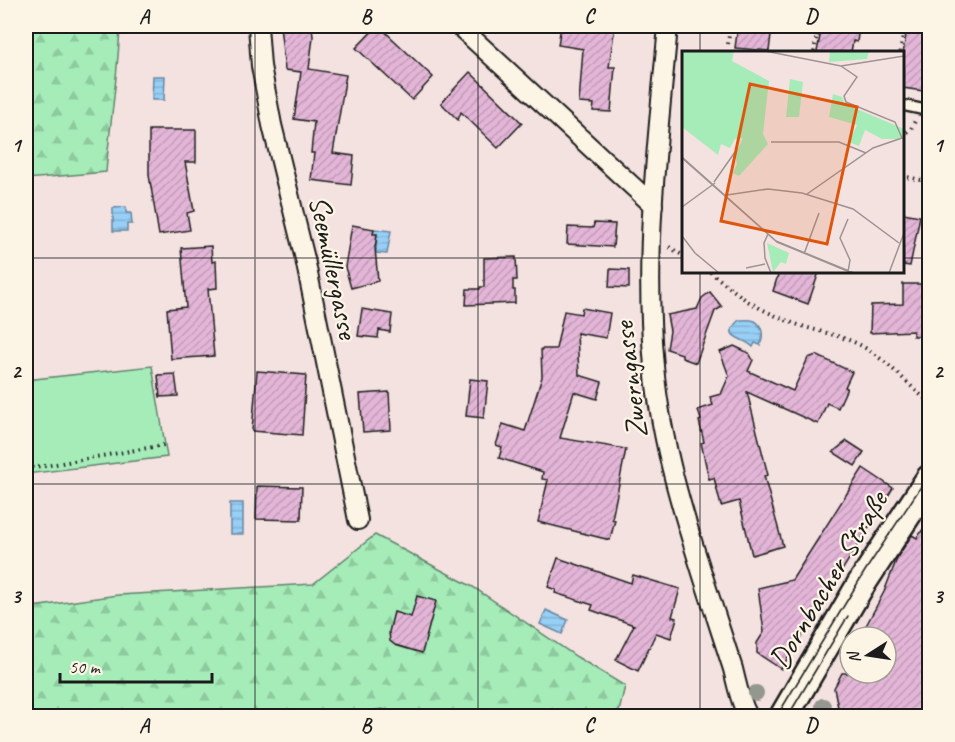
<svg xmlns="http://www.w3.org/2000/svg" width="955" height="742" font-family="Caveat,sans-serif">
<defs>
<pattern id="forest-firs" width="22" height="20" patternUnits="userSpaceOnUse" patternTransform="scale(1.5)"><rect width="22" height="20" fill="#a5ecb9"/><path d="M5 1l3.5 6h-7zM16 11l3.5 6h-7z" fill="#8dca9e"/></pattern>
<pattern id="water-rules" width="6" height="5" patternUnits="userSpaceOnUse" patternTransform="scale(1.5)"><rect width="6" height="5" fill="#97cff6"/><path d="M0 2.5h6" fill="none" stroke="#82b1d2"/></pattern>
<pattern id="building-hatch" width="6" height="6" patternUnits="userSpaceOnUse" patternTransform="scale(1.5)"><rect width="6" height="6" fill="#e3b5d7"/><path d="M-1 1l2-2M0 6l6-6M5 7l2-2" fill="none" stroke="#c29bb8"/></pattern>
</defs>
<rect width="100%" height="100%" fill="#f4e2e1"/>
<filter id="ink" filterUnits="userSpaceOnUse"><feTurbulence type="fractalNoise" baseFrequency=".0167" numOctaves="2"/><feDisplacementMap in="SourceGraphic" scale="12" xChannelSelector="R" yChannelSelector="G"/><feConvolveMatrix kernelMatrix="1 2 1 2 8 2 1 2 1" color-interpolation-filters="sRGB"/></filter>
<g filter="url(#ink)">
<!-- forest -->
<g fill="url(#forest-firs)" stroke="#60846a" stroke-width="1.5">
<path d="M26,26h94c-2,49 -10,97 -14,146l-80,7z"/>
<path d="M375,535l98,52 104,70 48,29 -7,30h-60l-10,-1 -3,1h-139l-24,-7 -17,3 1,4h-340v-108l92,-13 195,-11z"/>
</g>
<!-- garden -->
<path fill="#a5ecb9" stroke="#60846a" stroke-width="1.5" d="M152,366l15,91 -141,17v-94z"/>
<!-- water -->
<g fill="url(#water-rules)" stroke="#66879f" stroke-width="1.5">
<path d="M153,76h12l-1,24h-12z"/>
<path d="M126,207v6h5l1,11h-5v7h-14v-23z"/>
<path d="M374,229l17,2 -4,23 -11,-1 1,-18 -4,-1z"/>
<path d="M739,320c5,0 11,-1 16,1 8,5 9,16 5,24l-5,-2 -2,4c-10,-10 -33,-9 -14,-27z"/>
<rect x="230" y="503" width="13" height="31"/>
<path d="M546,610l22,10 -6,14 -22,-10z"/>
</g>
<!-- building -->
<g fill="url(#building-hatch)" stroke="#1c1c1c" stroke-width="1.5">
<path d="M280,26h32l1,11 -4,32 37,6 -13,78 21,3 -3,29 -40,-5 3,-27h-3l3,-31 -20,-3 7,-47 -16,-2z"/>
<path d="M377,26h2l54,51 -21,23 -56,-52z"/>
<path d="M561,26h54l-6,41h6l-4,45 -18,-1 1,-7 -15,-1 4,-54 -25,-4z"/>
<path d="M738,26h34l-3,25 -34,-3z"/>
<path d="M812,26h47l-2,16 -4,-1 -2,11h-34l3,-16 -9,-2z"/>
<path d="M907,26h23v66l-27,-4v-33z"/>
<path d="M470,72l52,51 -24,25 -37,-36 -3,8 -17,-17z"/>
<path d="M149,130h47v32h-11l9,49 -7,2 3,17 -31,5 -10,-60z"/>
<path d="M903,213l17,3 -10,50 -7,-1z"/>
<path d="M594,223l21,1 -2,23 -46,-3 1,-17 25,1z"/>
<path d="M352,225l22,4 -1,5h4l-2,14 3,33 -27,7 -6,-21z"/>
<path d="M211,246l1,16 4,-1 1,27 -9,1 6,67 -43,3 -4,-50 19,-2 -5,-59z"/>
<path d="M516,257l1,23h-4v10h2v13l-49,2 1,-16h13v-2h4v-29z"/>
<path d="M610,269l19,1v18l-20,-1z"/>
<path d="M779,272h40l-11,32 -35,-13z"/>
<path d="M903,284h27v52h-17v-5l-43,2 1,-28 32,-1z"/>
<path d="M710,292l12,15 -7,4 -19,52 -14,-5v-4l-15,-5 3,-18 -3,-16 30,-6 5,-11z"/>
<path d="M582,308l28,5 -4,25 -29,-5 2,42 23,7 -5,17 -23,-7 -14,46 66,11 -14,70 3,1 -5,20 -72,-18 10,-42 -6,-1 1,-7 -44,-14 3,-11 -6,-2 7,-21 22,7 17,-54 -1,-28h15l8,-38 17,3z"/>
<path d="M362,309l30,5 -2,18 -11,-2 -1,8 -20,-2z"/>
<path d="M734,346l15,7 4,7 -5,11 45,20 15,-33 8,-3 36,17 -7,15 2,1 -9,20 -11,-5 -9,21 -71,-32 21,83 -4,1 19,70 -31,9 -13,-54 -18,5 -7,-28 -5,1 -8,-36 3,-1 -5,-21 2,-1 -3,-10 15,-5 -3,-8 11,-3 8,-18 -9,-24z"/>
<path d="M257,371l49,4 -4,60 -50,-4z"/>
<path d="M175,374l3,22 -18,1 -2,-22z"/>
<path d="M470,379l18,2 -4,37 -18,-2z"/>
<path d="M389,392l2,38 -28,2 -3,-38z"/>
<path d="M847,441l17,11 -9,14 -22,-14z"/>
<path d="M863,468l30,20 -112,181 -24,-16v-10l7,-11 -6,-44 34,-8z"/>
<path d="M257,486l45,1 -1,33 -45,-1z"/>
<path d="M930,519v198h-90l-6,-29 8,-15h44v-36h-26l24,-45 14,-36 14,-21 5,3z"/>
<path d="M558,558l73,25 2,-8 47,14 -8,28 5,1 -6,20 -15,-5 -18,38 -22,-11 18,-35 -43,-15 2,-5 -38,-12 1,-3 -8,-3z"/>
<path d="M417,596l19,5 -14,52 -27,-8 -5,-4 -1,-9 5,-20 17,5z"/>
</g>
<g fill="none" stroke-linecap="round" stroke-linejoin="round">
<defs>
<path id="service" d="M902,105l28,6"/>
<g id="minor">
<path d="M258,26l3,40 11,59 33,134 53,261"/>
<path d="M459,26l194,179"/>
<path d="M668,26c-10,113 -25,226 -14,340 7,79 31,154 55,229 8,25 16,49 24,74 4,16 7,33 15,47"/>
</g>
<path id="secondary" d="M784,716l76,-130 70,-107"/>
</defs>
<!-- service casing -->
<use href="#service" stroke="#1c1c1c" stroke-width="14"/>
<!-- minor casing -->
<use href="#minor" stroke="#1c1c1c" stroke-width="22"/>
<!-- secondary casing -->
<use href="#secondary" stroke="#1c1c1c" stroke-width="32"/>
<!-- path -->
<g stroke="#1c1c1c" stroke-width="4" stroke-dasharray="1.5 4.5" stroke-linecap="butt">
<path d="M728,44l2,-18"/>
<path d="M814,52l4,-26"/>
<path d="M900,52l5,-26"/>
<path d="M902,136l9,-7 4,-8"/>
<path d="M902,176l28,6"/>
<path d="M669,247l15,9"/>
<path d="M710,272c12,9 24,19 36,28 16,10 33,18 50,24 22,8 46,11 66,22 26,15 45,38 68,57"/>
<path d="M26,467l19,-1 119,-21"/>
</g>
<!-- service -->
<use href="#service" stroke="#fcf5e5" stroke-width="9"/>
<!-- minor -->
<use href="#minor" stroke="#fcf5e5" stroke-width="18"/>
<!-- secondary -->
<use href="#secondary" stroke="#fcf5e5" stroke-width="27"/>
<!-- tram -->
<g stroke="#1c1c1c" stroke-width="1.5">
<path d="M777,716l88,-145 65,-98"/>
<path d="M788,716l60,-100"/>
</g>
</g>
<!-- trees -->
<g fill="#94978e">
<circle cx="756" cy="693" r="8"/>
<circle cx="823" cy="706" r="8"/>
</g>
</g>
<!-- grid -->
<path fill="none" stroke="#1c1c1c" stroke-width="1.5" stroke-opacity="0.55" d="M255,26v690M478,26v690M700,26v26M26,258h658M902,258h28M700,272v444M26,484h904"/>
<g text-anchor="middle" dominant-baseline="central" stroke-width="4.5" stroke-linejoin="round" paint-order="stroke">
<!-- street labels -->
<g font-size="30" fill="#1c1c1c" stroke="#fcf5e5">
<text transform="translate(334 267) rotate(78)">Seemüllergasse</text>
<text transform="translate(630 380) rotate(-97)">Zwerngasse</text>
<text transform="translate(828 580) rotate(-59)">Dornbacher Straße</text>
</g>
</g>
<!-- overview -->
<g transform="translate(682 51)">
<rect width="222" height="222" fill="#f4e2e1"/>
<path d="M0,0h52l-2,10 37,20 -6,53 5,10 -29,32 -6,-3 4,-9 -2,-9 8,-17 -8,1 -5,9 -9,-4 -3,11 -36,-28zM148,0h39l-2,8 -38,3zM151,43l9,3 3,7 59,25v10h-22l-17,-9 -6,16 -10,-4 8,-17 -28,-8z" fill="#a5ecb9"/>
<path d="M85,192l22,10 -3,11 -5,-2 -8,10z" fill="#a5ecb9"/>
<path d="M108,28l13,3 -4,35h-13z" fill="#a5ecb9"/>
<path fill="none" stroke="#9e9392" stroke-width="1.5" d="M83,0l76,15 63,-10M89,91h68l27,11M0,106l94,84 78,32M0,107l95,84 75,31M32,131l21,-30M125,143l66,-46 29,-10 -7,-16 -49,-20 -2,-6 13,-19 -16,-11M45,144l41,-6 34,4 51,16 46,34M0,156l33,-24M86,183l-4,9 1,15 6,15M0,185l13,17 24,20M122,203l15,-41M64,217l19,-4M166,221l2,-12 -10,-22 8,-19M207,222l15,-40"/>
<path fill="#de560d" fill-opacity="0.15" stroke="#de560d" stroke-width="3" d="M68,33l107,23 -30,137 -106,-23z"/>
<rect width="222" height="222" fill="none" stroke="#1c1c1c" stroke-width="3"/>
</g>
<!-- margin -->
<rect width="955" height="742" fill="none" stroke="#fcf5e5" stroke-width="66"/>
<!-- north arrow -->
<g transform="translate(868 655) rotate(258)"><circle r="28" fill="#fcf5e5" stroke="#a29e95" stroke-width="1.5"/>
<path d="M0-4.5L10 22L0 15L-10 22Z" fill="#1c1c1c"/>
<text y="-9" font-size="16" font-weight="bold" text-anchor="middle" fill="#1c1c1c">N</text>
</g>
<!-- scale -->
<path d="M60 673v9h152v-9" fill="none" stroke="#1c1c1c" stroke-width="3"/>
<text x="69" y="673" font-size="18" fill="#1c1c1c" stroke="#fcf5e5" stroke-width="4.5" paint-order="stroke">50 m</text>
<rect x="33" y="33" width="889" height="676" fill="none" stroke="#1c1c1c" stroke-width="2"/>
<g font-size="20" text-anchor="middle" font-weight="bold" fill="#1c1c1c">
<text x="144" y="23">A</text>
<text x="366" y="23">B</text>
<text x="589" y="23">C</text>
<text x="811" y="23">D</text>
<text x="16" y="152">1</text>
<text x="938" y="152">1</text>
<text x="16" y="378">2</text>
<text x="938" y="378">2</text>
<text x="16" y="603">3</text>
<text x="938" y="603">3</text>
<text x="144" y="732">A</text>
<text x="366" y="732">B</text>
<text x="589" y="732">C</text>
<text x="811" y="732">D</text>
</g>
</svg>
